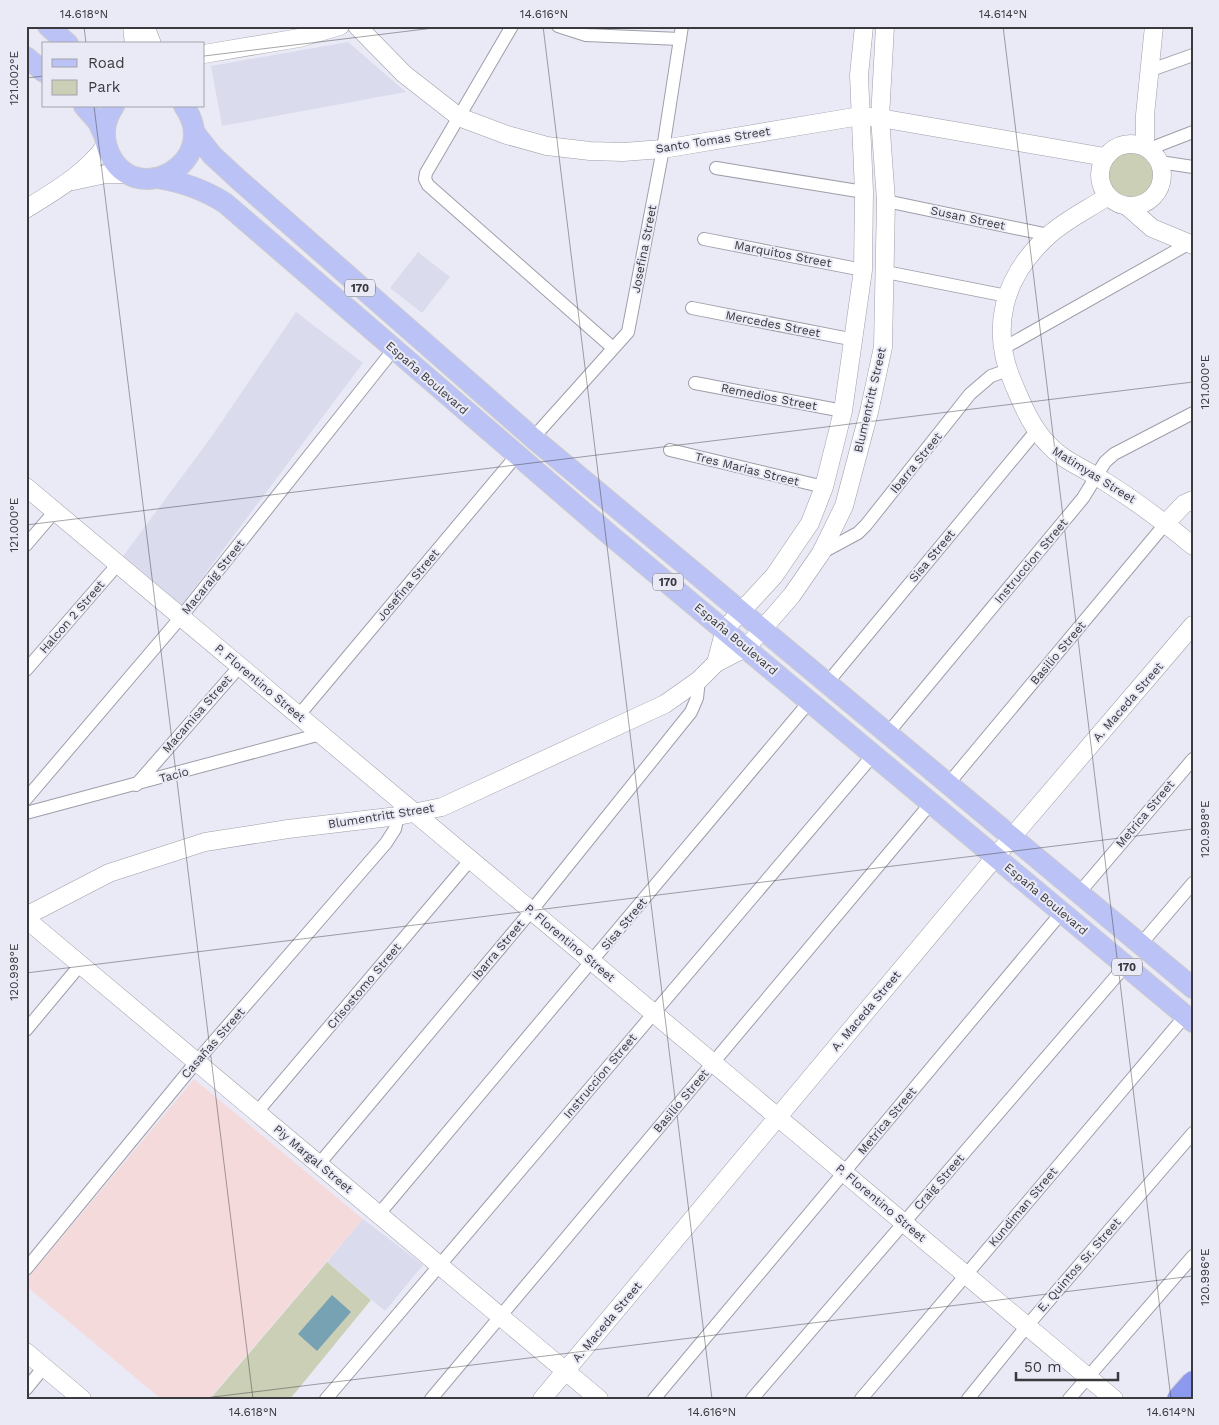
<svg xmlns="http://www.w3.org/2000/svg" width="1219" height="1425" font-family="'Work Sans',sans-serif">
<rect width="100%" height="100%" fill="#eaeaf6"/>
<!-- built -->
<g fill="#dbdbee">
<path d="M348,42l58,50 -184,34 -11,-60z"/>
<path d="M418,252l32,25 -28,36 -32,-25z"/>
<path d="M296,312l67,51 -185,247 -57,-51 91,-123z"/>
<path d="M363,1219l60,46 -38,46 -58,-49z"/>
</g>
<!-- education -->
<path fill="#f5dadc" d="M194,1079l169,140 -154,180h-48l-135,-113v-6z"/>
<!-- green -->
<g fill="#cbcfb5">
<circle cx="1130" cy="176" r="23"/>
<path d="M327,1262l44,38 -81,99h-80z"/>
</g>
<!-- water -->
<path fill="#77a2b4" d="M332,1295l19,17 -34,39 -19,-17z"/>
<g fill="none" stroke-linecap="round" stroke-linejoin="round">
<defs>
<g id="street">
<path d="M512,26l-86,147 -1,6 3,6 185,163"/>
<path d="M558,26l28,9 94,4"/>
<path d="M1151,70l42,-15"/>
<path d="M1149,149l44,-17"/>
<path d="M1160,162l33,5"/>
<path d="M716,168l148,24"/>
<path d="M886,201l163,34"/>
<path d="M704,239l159,31"/>
<path d="M886,272l121,24"/>
<path d="M692,308l163,32"/>
<path d="M1002,349l186,-105"/>
<path d="M695,383l148,28"/>
<path d="M533,438l95,-106 35,-183 19,-123"/>
<path d="M670,450l154,37"/>
<path d="M26,545l29,-34"/>
<path d="M821,553l37,-20 8,-8 104,-131 21,-18 17,-6"/>
<path d="M26,670l92,-106"/>
<path d="M828,682l209,-252"/>
<path d="M299,715l218,-260"/>
<path d="M888,733l195,-235 22,-36 9,-8 79,-41"/>
<path d="M949,783l217,-260"/>
<path d="M136,785l104,-119"/>
<path d="M26,799l155,-182 213,-268"/>
<path d="M26,813l295,-79"/>
<path d="M1079,893l114,-134"/>
<path d="M1141,944l52,-61"/>
<path d="M26,1030l55,-66"/>
<path d="M257,1112l214,-253"/>
<path d="M319,1164l213,-254 159,-198 6,-14 2,-18"/>
<path d="M379,1214l431,-513"/>
<path d="M26,1269l171,-208 189,-218 9,-14 3,-13"/>
<path d="M26,1389l18,-22"/>
<path d="M326,1399l548,-645"/>
<path d="M431,1399l500,-596"/>
<path d="M654,1399l408,-487"/>
<path d="M752,1399l373,-433"/>
<path d="M861,1399l324,-383"/>
<path d="M968,1399l59,-73 166,-193"/>
<path d="M1069,1399l124,-143"/>
</g>
<g id="secondary">
<path d="M132,26l2,18"/>
<path d="M145,26l7,18"/>
<path d="M357,26l47,48 55,43 48,18 40,11 43,5 33,1 40,-3 197,-33 20,2 225,39"/>
<path d="M204,54l95,-16 41,-12"/>
<circle cx="1131" cy="175" r="31"/>
<path d="M1145,146v-31l9,-89"/>
<path d="M73,181l33,-7h23"/>
<path d="M1108,196c-19,13 -43,24 -60,40 -45,41 -59,93 -34,149 9,21 18,43 34,59 15,17 38,25 56,37 32,20 60,41 89,65"/>
<path d="M1127,206l25,22 41,17"/>
<path d="M26,209c30,-19 59,-35 80,-64"/>
<path d="M26,487l1088,912"/>
<path d="M1166,523l18,-19 9,-4"/>
<path d="M716,663l9,-34 49,-53 36,-53 14,-36 19,-76 20,-141 1,-78 -5,-117 5,-49"/>
<path d="M26,916l83,-43 96,-31 83,-13 110,-13 44,-9 223,-103 34,-24 17,-17 31,-16 45,-52 29,-42 23,-47 25,-94 14,-65 3,-146 -6,-83 5,-92"/>
<path d="M26,919l573,480"/>
<path d="M26,1352l56,47"/>
<path d="M542,1399l470,-562 181,-212"/>
</g>
<g id="primary">
<path d="M48,26l20,18"/>
<path d="M26,57l18,15"/>
<path d="M84,106l14,16 6,13"/>
<path d="M114,106c-9,13 -12,28 -6,44 24,62 116,13 76,-44"/>
<path d="M194,132l18,23 27,25 294,258 660,550"/>
<path d="M157,178c26,4 46,11 68,25l385,332 583,487"/>
</g>
</defs>
<!-- street casing -->
<use href="#street" stroke="#9e9ea9" stroke-width="14"/>
<!-- secondary casing -->
<use href="#secondary" stroke="#9e9ea9" stroke-width="19"/>
<!-- primary casing -->
<use href="#primary" stroke="#cccccd" stroke-width="22"/>
<!-- street -->
<use href="#street" stroke="#fff" stroke-width="12"/>
<!-- secondary -->
<use href="#secondary" stroke="#fff" stroke-width="18"/>
<!-- primary -->
<use href="#primary" stroke="#bbc2f5" stroke-width="20"/>
<defs>
<path id="highway-bridge" d="M1178,1399l15,-17"/>
</defs>
<!-- highway-bridge casing -->
<use href="#highway-bridge" stroke="#cccccd" stroke-width="24" stroke-linecap="butt"/>
<!-- highway-bridge -->
<use href="#highway-bridge" stroke="#8d99ee" stroke-width="22"/>
</g>
<!-- ticks -->
<path fill="none" stroke="#39393e" stroke-width="1" stroke-opacity="0.45" d="M84,26l2,18M543,26l169,1373M1003,26l168,1373M204,56l246,-30M26,78l18,-2M94,106l159,1293M26,525l1167,-143M26,973l1167,-144M197,1399l996,-123"/>
<g text-anchor="middle" dominant-baseline="central" stroke-width="4" stroke-linejoin="round" paint-order="stroke">
<!-- shield labels -->
<g fill="#eaeaf6" stroke="#6e6e75" stroke-width="1">
<rect x="345" y="279.5" width="30" height="17" rx="4"/>
<rect x="653" y="573.5" width="30" height="17" rx="4"/>
<rect x="1112" y="958.5" width="30" height="17" rx="4"/>
</g>
<g font-size="11" font-weight="bold" fill="#39393e">
<text x="360" y="288">170</text>
<text x="668" y="582">170</text>
<text x="1127" y="967">170</text>
</g>
<!-- street labels -->
<g font-size="12" fill="#39393e" stroke="#eaeaf6">
<text transform="translate(713 140) rotate(-9)">Santo Tomas Street</text>
<text transform="translate(968 218) rotate(12)">Susan Street</text>
<text transform="translate(644 249) rotate(-79)">Josefina Street</text>
<text transform="translate(783 254) rotate(11)">Marquitos Street</text>
<text transform="translate(773 324) rotate(11)">Mercedes Street</text>
<text transform="translate(427 378) rotate(41)">España Boulevard</text>
<text transform="translate(769 397) rotate(11)">Remedios Street</text>
<text transform="translate(870 400) rotate(-77)">Blumentritt Street</text>
<text transform="translate(916 463) rotate(-51)">Ibarra Street</text>
<text transform="translate(747 469) rotate(14)">Tres Marias Street</text>
<text transform="translate(1094 475) rotate(32)">Matimyas Street</text>
<text transform="translate(932 556) rotate(-50)">Sisa Street</text>
<text transform="translate(1031 561) rotate(-50)">Instruccion Street</text>
<text transform="translate(213 577) rotate(-51)">Macaraig Street</text>
<text transform="translate(408 585) rotate(-50)">Josefina Street</text>
<text transform="translate(72 617) rotate(-49)">Halcon 2 Street</text>
<text transform="translate(736 639) rotate(40)">España Boulevard</text>
<text transform="translate(1058 653) rotate(-50)">Basilio Street</text>
<text transform="translate(260 683) rotate(40)">P. Florentino Street</text>
<text transform="translate(1128 702) rotate(-49)">A. Maceda Street</text>
<text transform="translate(197 714) rotate(-49)">Macamisa Street</text>
<text transform="translate(174 775) rotate(-15)">Tacio</text>
<text transform="translate(1145 814) rotate(-50)">Metrica Street</text>
<text transform="translate(381 816) rotate(-9)">Blumentritt Street</text>
<text transform="translate(1046 899) rotate(40)">España Boulevard</text>
<text transform="translate(624 924) rotate(-50)">Sisa Street</text>
<text transform="translate(570 943) rotate(40)">P. Florentino Street</text>
<text transform="translate(498 950) rotate(-50)">Ibarra Street</text>
<text transform="translate(364 986) rotate(-50)">Crisostomo Street</text>
<text transform="translate(866 1011) rotate(-50)">A. Maceda Street</text>
<text transform="translate(213 1043) rotate(-49)">Casañas Street</text>
<text transform="translate(600 1076) rotate(-50)">Instruccion Street</text>
<text transform="translate(681 1101) rotate(-50)">Basilio Street</text>
<text transform="translate(887 1121) rotate(-50)">Metrica Street</text>
<text transform="translate(313 1159) rotate(40)">Piy Margal Street</text>
<text transform="translate(939 1182) rotate(-49)">Craig Street</text>
<text transform="translate(881 1203) rotate(40)">P. Florentino Street</text>
<text transform="translate(1023 1207) rotate(-50)">Kundiman Street</text>
<text transform="translate(1079 1265) rotate(-49)">E. Quintos Sr. Street</text>
<text transform="translate(607 1322) rotate(-50)">A. Maceda Street</text>
</g>
</g>
<!-- border -->
<rect width="1219" height="1425" fill="none" stroke="#eaeaf6" stroke-width="55"/>
<!-- legend -->
<rect x="42" y="42" width="162" height="65" fill="#eaeaf6" stroke="#a3a3ac"/>
<rect x="52" y="59" width="25" height="8" fill="#bbc2f5" stroke="#a3a3ac"/>
<text x="88" y="68" font-size="15" fill="#39393e">Road</text>
<rect x="52" y="80" width="25" height="15" fill="#cbcfb5" stroke="#a3a3ac"/>
<text x="88" y="92" font-size="15" fill="#39393e">Park</text>
<!-- scale -->
<path d="M1016 1372v8h102v-8" fill="none" stroke="#39393e" stroke-width="2.5"/>
<text x="1024" y="1372" font-size="15" fill="#39393e" stroke="#eaeaf6" stroke-width="4" paint-order="stroke">50 m</text>
<rect x="28" y="28" width="1164" height="1370" fill="none" stroke="#39393e" stroke-width="2"/>
<g font-size="12" text-anchor="middle" fill="#39393e">
<text x="84" y="18">14.618°N</text>
<text x="544" y="18">14.616°N</text>
<text x="1003" y="18">14.614°N</text>
<text transform="translate(14 78) rotate(-90)" y="4">121.002°E</text>
<text transform="translate(1205 382) rotate(-90)" y="4">121.000°E</text>
<text transform="translate(14 525) rotate(-90)" y="4">121.000°E</text>
<text transform="translate(1205 829) rotate(-90)" y="4">120.998°E</text>
<text transform="translate(14 972) rotate(-90)" y="4">120.998°E</text>
<text transform="translate(1205 1277) rotate(-90)" y="4">120.996°E</text>
<text x="253" y="1416">14.618°N</text>
<text x="712" y="1416">14.616°N</text>
<text x="1171" y="1416">14.614°N</text>
</g>
</svg>
